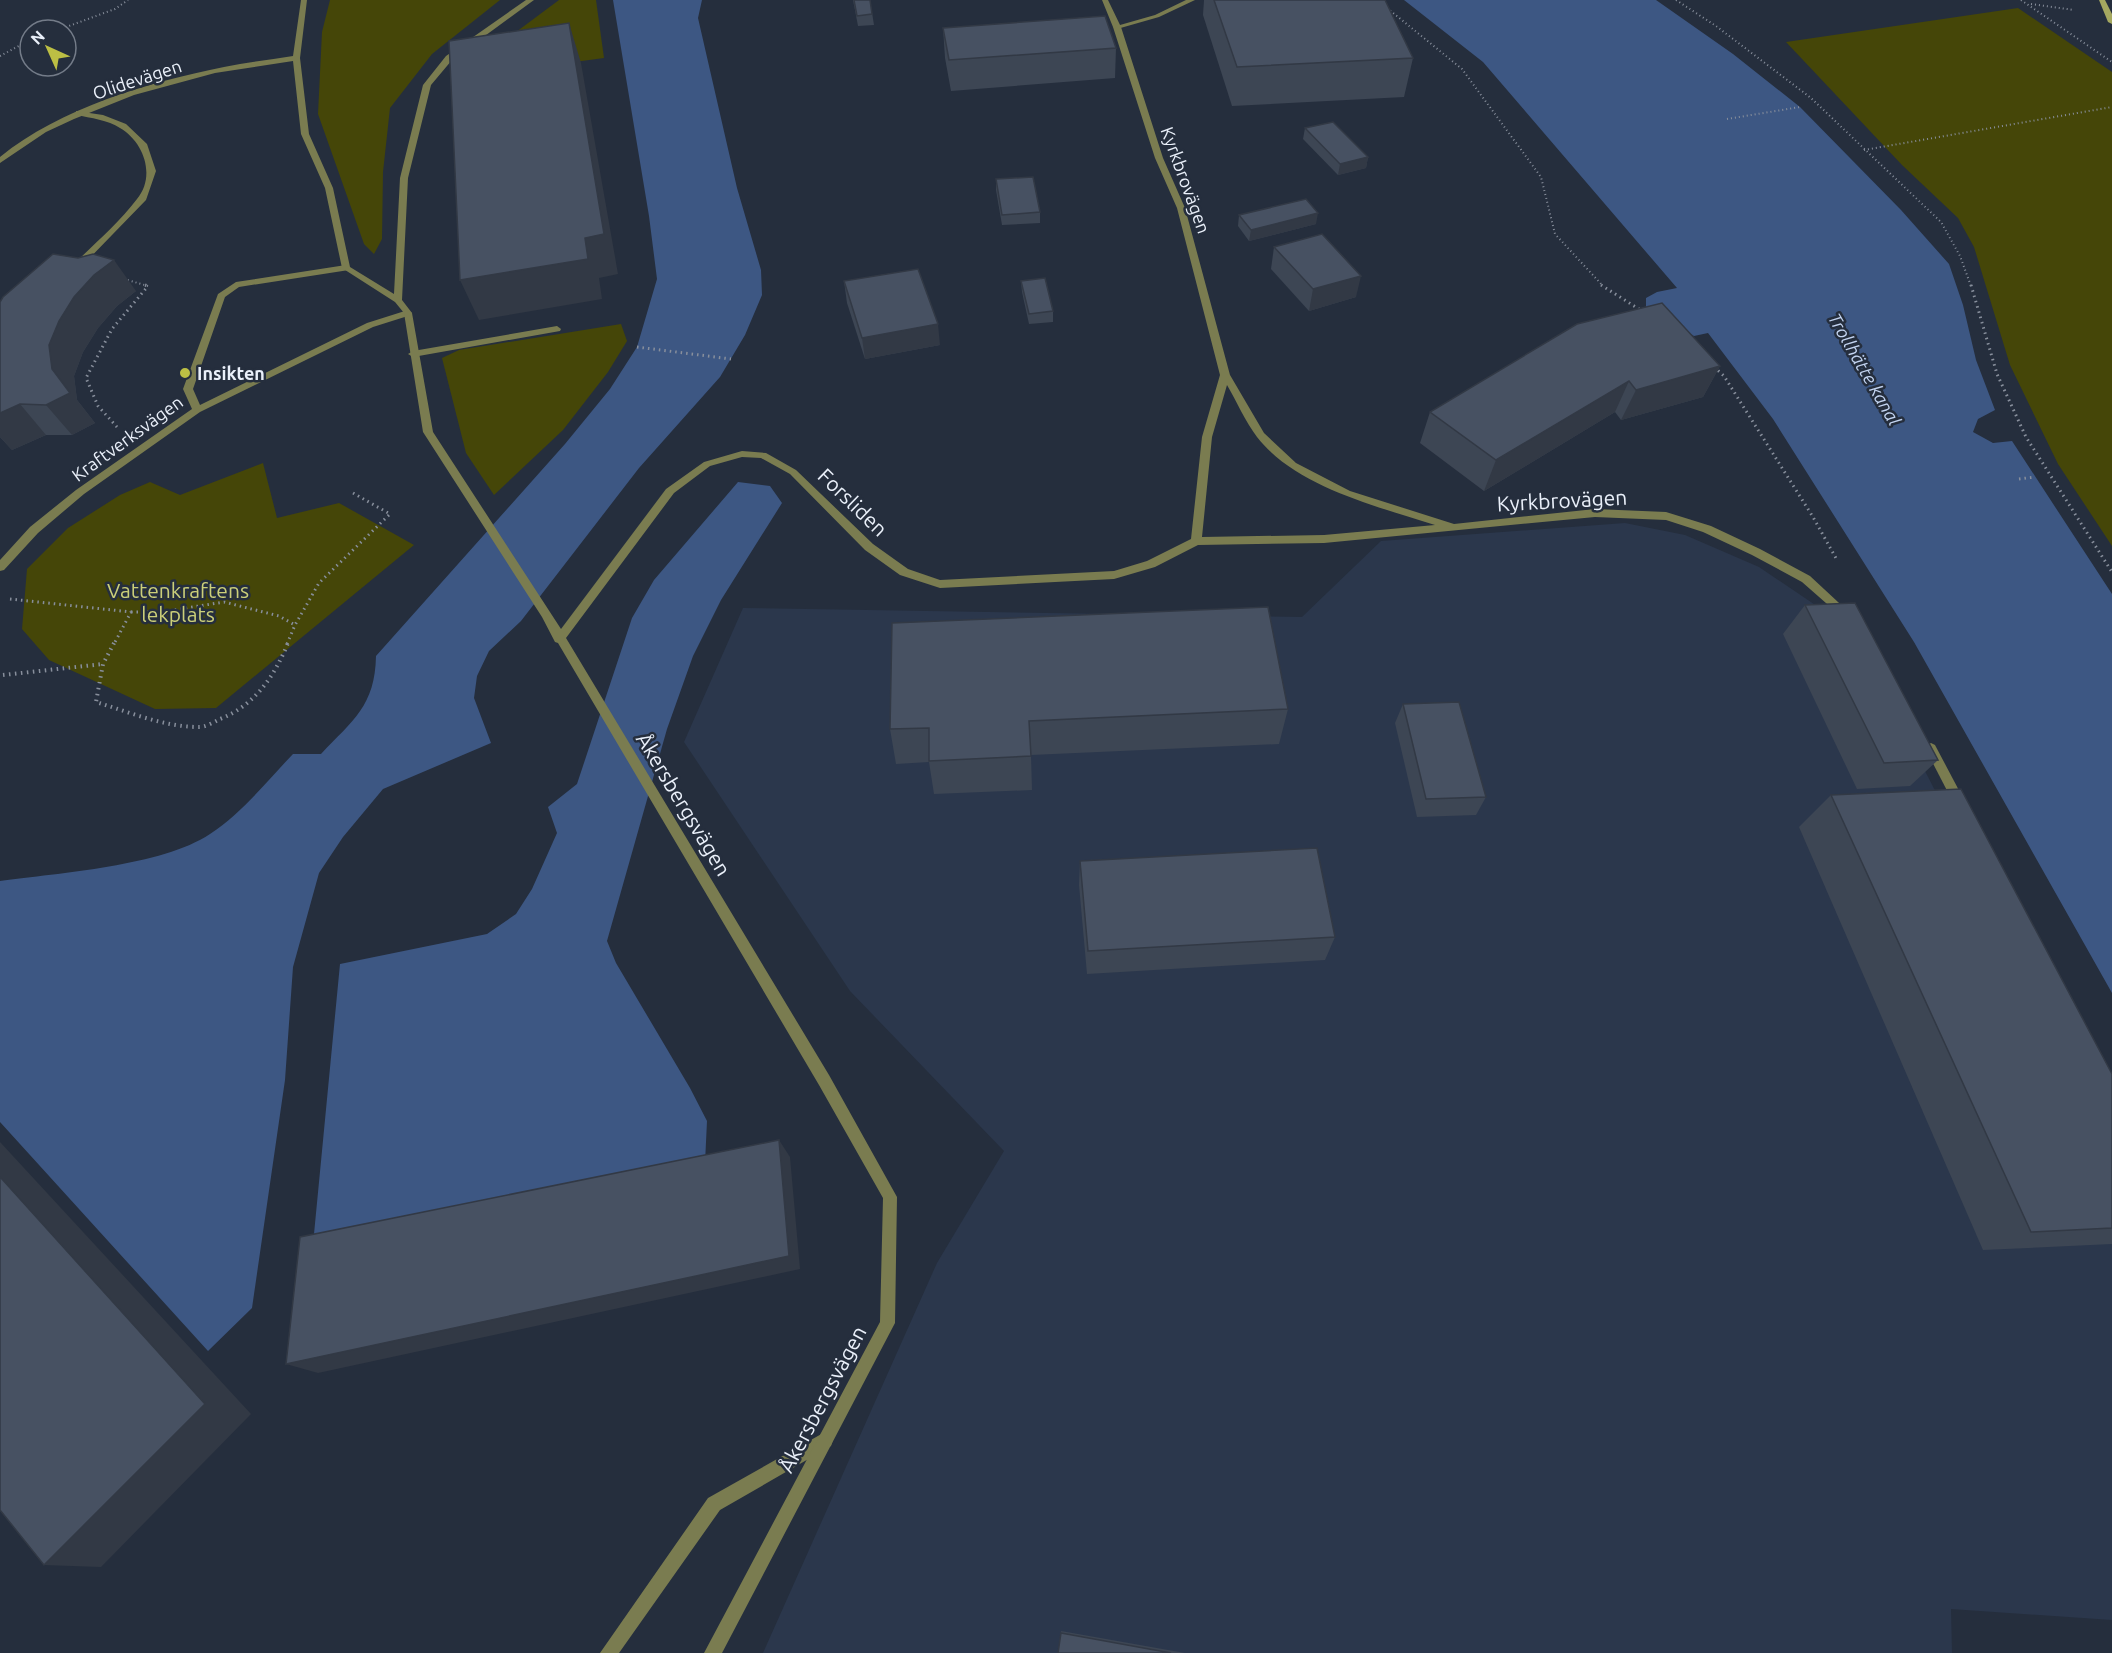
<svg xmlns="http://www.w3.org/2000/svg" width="2112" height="1653" font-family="Ubuntu,sans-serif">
<rect width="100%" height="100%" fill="#252e3d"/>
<!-- built -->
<path fill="#2b374c" d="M1625,523l60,12 74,32 74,50 37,47 74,144 168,344v468l-161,-11 1,44h-1189l174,-390 67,-112 -154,-160 -166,-249 59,-134 559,9 79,-76z"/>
<!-- green -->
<g fill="#454608">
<path d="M330,0h170l-68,54 -42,54 -7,64 -1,67 -8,15 -10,-10 -46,-130 4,-82z"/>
<path d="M559,0h37l8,58 -134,18 -10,-2z"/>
<path d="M2018,8l94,64v474l-54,-82 -48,-99 -36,-118 -16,-29 -56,-53 -116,-123z"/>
<path d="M621,324l6,17 -19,31 -45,58 -69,65 -28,-42 -24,-95 17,-8z"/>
<path d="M263,463l14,55 62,-15 75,42 -198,163 -61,1 -106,-49 -27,-31 5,-60 41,-41 52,-33 30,-13 30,13z"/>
</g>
<!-- water -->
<g fill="#3d5783">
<path d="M613,0h89l-4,18 39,170 24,82 1,25 -17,40 -25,42 -81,91 -118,153 -32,30 -12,25 -3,22 17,45 -108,46 -40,48 -24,36 -26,94 -8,113 -33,228 -44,43 -208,-229v-241c59,-8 162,-15 210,-47 32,-21 57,-53 83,-80h28c32,-34 54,-48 55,-98l189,-212 45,-55 27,-42 20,-68 -8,-63z"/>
<path d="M1404,0h252l77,54 67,53 101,103 48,54 14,41 13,55 19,50 -17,9 -5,13 20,11 19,-2 100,153v399l-198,-351 -141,-223 -65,-86 -14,3 -48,-29v-9l11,-6 20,-4 -194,-226z"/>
<path d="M738,482l32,4 12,17 -61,97 -28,56 -26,73 -60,212 9,22 74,125 17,33 -2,42 -391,71 26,-270 147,-30 29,-20 16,-25 25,-56 -9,-26 29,-23 55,-166 22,-38z"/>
</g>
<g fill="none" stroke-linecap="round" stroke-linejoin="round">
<!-- path-far2 -->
<g stroke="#888f9c" stroke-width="2" stroke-dasharray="1 3" stroke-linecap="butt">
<path d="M1676,0l40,26 95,72 130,124 19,34 11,30"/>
<path d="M2021,0l91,62"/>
<path d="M2031,4l43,6"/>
<path d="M1387,8l75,61 79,108 14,57 48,52"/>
<path d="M58,30l57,-21 13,-9"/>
<path d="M0,56l30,-16"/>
<path d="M1727,119l73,-12"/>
<path d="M1864,150l248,-43"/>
<path d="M124,279l24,7"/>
</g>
<!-- path-far1 -->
<g stroke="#888f9c" stroke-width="3" stroke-dasharray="1.5 4" stroke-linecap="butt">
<path d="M145,285l3,1"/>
<path d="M1601,285l41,26"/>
<path d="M1971,285l26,89 29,63 86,135"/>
<path d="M637,347l94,12"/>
<path d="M1714,367l10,9 89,141 24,43"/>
<path d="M117,427l-19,-21 -12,-28 26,-49 36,-43"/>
<path d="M2019,479l16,-2"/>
<path d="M10,599l121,13 -17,32"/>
<path d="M131,612h30l63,-10 55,14 16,9"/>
<path d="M287,644l8,-19 24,-42 71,-69 -37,-21"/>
</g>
<!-- path -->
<g stroke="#888f9c" stroke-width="4" stroke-dasharray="1.5 4.5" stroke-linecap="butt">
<path d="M114,643l-11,21 -7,38c33,10 68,25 103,25 7,0 15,-5 21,-8 35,-14 54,-42 68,-76"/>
<path d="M3,675l100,-11"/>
</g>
<!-- lane -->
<g fill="#7a7c50" fill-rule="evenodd">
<path d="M1186,0h9l-36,17 -42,12 -4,-2 42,-12z"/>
<path d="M76,111l27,4 23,9 21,20 9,27 -10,29 -67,69 -3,1 -4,-3 1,-2c21,-21 46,-42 64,-66 19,-23 7,-57 -17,-71 -12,-8 -29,-10 -44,-13z"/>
<path d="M346,265l3,1v4l-110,17 -14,10 -32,92 7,16 167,-82 41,-13 4,3 -1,2 -38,12 -173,85 -116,82 -46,39 -34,37 -4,1v-11l30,-33 46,-37 116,-81 -9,-20 35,-95 18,-12z"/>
<path d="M557,326l4,3 -1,2 -147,26 -5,-3 5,-3z"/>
<path d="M825,1432l6,2 2,6 -2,6 -111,64 -101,143h-19l108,-155z"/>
</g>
<!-- street -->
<g fill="#7a7c50" fill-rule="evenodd">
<path d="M301,0h6l-7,58 9,76 24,54 17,79 44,27 6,-116 23,-93 23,-29 80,-56h8l-82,60 -21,25 -23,93 -6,122 10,13 21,119 128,197 105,-140 38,-27 38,-11 24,2 30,17 77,74 35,25 32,11 174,-9 33,-10 44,-22 11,-102 18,-62 -43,-167 -22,-50 -42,-131 -11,-27h6l13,27 42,131 22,50 45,167 34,58 32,30 54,28 104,33 141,-15 71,3 45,14 49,23 50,27 42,39 -1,3h-8l-41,-36 -50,-27 -49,-23 -37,-12 -71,-3 -271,26 -126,2 -43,22 -41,12 -174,9 -40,-13 -35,-25 -75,-76 -29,-16 -19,-1 -32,9 -36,27 -108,145 263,437 68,122 -2,126 -173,330h-18l176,-331 3,-124 -64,-113 -261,-442 -3,-1 -13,-25 -119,-185 -19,-119 -9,-11 -53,-34 -17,-80 -24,-54 -8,-73 -78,12 -81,22 -60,24 -28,13 -46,31v-6c60,-49 149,-75 224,-90 23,-5 46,-7 69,-11zM1227,385c10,17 18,36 30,52 39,50 119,69 178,88l-111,10 -122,2 10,-100z"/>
<path d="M1931,743l4,2 28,53 2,4 -2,4h-8l-30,-58 2,-3z"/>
</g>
<!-- secondary -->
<path fill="#a5a860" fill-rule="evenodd" d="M2099,0h6l7,14v10l-4,-2z"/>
</g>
<!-- wall -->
<g fill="#3d4654">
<path d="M853,0h17l4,25 -16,1z"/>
<path d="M1204,0h181l28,58 -9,39 -172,9 -29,-91z"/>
<path d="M943,28l173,20 -1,30 -164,13 -6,-33z"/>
<path d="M1305,128l63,29 -2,11 -28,7 -35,-36z"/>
<path d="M996,179l44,33v11l-38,2 -6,-35z"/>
<path d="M1239,215l77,9 -67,17 -11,-15z"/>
<path d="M1274,247l82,50 -47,14 -38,-42z"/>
<path d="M844,281l96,64 -75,14 -18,-56z"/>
<path d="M1021,281l32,30v11l-24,2 -7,-32z"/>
<path d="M136,291l-19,15 -19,22 -15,24 -9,24 3,24 18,23 -23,12h-26l-34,15 -12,-13v-135z"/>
<path d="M1720,366l-17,31 -82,23 -6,-8 -131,79 -64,-48 10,-31z"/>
<path d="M1805,605l133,155 -28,26 -53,3 -74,-155z"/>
<path d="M892,623l396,86 -9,35 -248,11 1,35 -98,4 -5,-32 -33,2 -6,-35z"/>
<path d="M1403,704l83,93 -10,18 -59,2 -22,-94z"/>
<path d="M1831,795l281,279v170l-129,6 -184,-423z"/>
<path d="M1080,861l255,76 -10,23 -238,14 -8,-89z"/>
<path d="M1061,1631l124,22h-127z"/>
</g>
<!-- shaded-wall -->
<g fill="#323945">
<path d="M569,23l12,40 37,211 -19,4 3,21 -123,21 -19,-40 125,-42z"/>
<path d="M1368,157l-2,11 -28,7 2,-11z"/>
<path d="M1318,213l-2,11 -67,17 2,-11z"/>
<path d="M114,260l22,31 -19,15 -19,22 -15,24 -9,24 3,24 18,23 -23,12 -26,-30 6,-36 -3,-24 10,-24 15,-24 20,-22z"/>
<path d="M1361,276l-5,21 -47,14 4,-22z"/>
<path d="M938,324l2,21 -75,14 -3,-21z"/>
<path d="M1720,366l-17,31 -82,23 15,-30z"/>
<path d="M1629,381l-14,31 -131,79 12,-31z"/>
<path d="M20,404l26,31 -34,15 -12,-13v-24z"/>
<path d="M779,1140l11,17 10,112 -482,104 -32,-9z"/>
<path d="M0,1142l251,272 -150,153 -57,-2 -44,-388z"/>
</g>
<!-- building -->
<g fill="#475162" stroke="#323945" stroke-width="1.5">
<path d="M854,0h16l2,14 -15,2z"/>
<path d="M1214,0h171l28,58 -176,9z"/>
<path d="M1105,16l11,32 -167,12 -6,-32z"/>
<path d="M569,23l35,211 -19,4 3,21 -128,21 -11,-239z"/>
<path d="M1333,122l35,35 -28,7 -35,-36z"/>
<path d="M1033,177l7,35 -38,3 -6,-36z"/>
<path d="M1306,199l12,14 -67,17 -12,-15z"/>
<path d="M1322,234l39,42 -48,13 -39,-42z"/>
<path d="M53,254l25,4 15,-4 21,6 -20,15 -20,22 -15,24 -10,24 3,24 18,24 -24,12 -26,-1 -20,9v-111l3,-5z"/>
<path d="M918,269l20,55 -76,14 -18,-57z"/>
<path d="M1045,278l8,33 -24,3 -8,-33z"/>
<path d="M1662,303l58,63 -84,24 -7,-9 -133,79 -66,-48 147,-88z"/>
<path d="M1855,603l83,157 -54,3 -79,-158z"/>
<path d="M1268,607l20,102 -259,12 2,35 -102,5v-33l-39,1 2,-106z"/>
<path d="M1459,702l27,95 -60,2 -23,-95z"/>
<path d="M1961,789l151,285v154l-81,4 -200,-437z"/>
<path d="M1317,848l18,89 -247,14 -8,-90z"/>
<path d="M779,1140l10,116 -503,108 14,-127z"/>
<path d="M0,1177l205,227 -161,161 -44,-55z"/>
<path d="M1061,1633l110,20h-113z"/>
</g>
<!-- markers -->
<circle fill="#bcbf44" stroke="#252e3d" stroke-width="2" cx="185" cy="373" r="6"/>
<g text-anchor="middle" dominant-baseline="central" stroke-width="5" stroke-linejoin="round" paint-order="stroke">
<!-- far-street labels -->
<g font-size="18" fill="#eaf0fa" stroke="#252e3d">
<text transform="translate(137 79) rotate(-18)">Olidevägen</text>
<text transform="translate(1186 180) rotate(70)">Kyrkbrovägen</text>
<text transform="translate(127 438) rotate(-36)">Kraftverksvägen</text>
</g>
<!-- far-water labels -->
<g font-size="18" font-style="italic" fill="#c3d4f1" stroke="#252e3d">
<text transform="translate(1865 369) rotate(60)">Trollhätte kanal</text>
</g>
<!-- far-poi labels -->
<g font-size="18" font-weight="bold" fill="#eaf0fa" stroke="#252e3d" text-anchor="start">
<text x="197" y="373">Insikten</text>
</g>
<!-- street labels -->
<g font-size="21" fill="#eaf0fa" stroke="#252e3d">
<text transform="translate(1562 500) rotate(-3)">Kyrkbrovägen</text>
<text transform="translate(853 502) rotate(44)">Forsliden</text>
<text transform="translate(684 804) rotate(59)">Åkersbergsvägen</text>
<text transform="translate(822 1399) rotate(-62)">Åkersbergsvägen</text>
</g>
<!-- park labels -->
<g font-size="21" fill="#cbcf79" stroke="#252e3d">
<text x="178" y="590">Vattenkraftens<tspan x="178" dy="24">lekplats</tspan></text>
</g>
</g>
<!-- north arrow -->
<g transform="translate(48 48) rotate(315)"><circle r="28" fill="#252e3d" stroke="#747c89" stroke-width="1.5"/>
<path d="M0-4.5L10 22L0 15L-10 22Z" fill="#bcbf44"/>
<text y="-9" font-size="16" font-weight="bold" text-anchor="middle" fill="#eaf0fa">N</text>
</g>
</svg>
